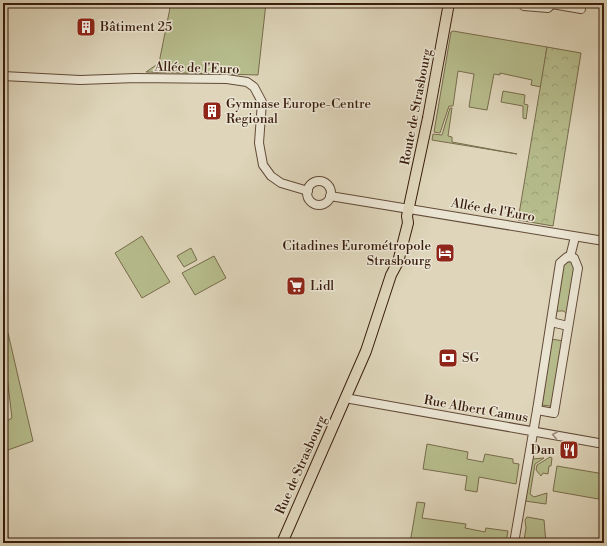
<svg xmlns="http://www.w3.org/2000/svg" width="607" height="546" font-family="'Libre Bodoni',serif">
<defs>
<pattern id="forest-crowns" width="20" height="18" patternUnits="userSpaceOnUse"><rect width="20" height="18" fill="#b6bc8c"/><path d="M2 6a3 3 0 1 1 6 0M12 15a3 3 0 1 1 6 0" fill="none" stroke="#9da178"/></pattern>
</defs>
<rect width="100%" height="100%" fill="#ded5ba"/>
<filter id="stains"><feTurbulence type="fractalNoise" baseFrequency=".005" numOctaves="4"/><feColorMatrix values="0 0 0 0 .2 0 0 0 0 .09 0 0 0 0 .02 0 0 0 .5 -.17"/></filter>
<radialGradient id="worn" r=".72"><stop offset=".6" stop-color="#630" stop-opacity="0"/><stop offset="1" stop-color="#630" stop-opacity=".3"/></radialGradient>
<!-- green -->
<g fill="#b6bc8c" stroke="#786c4c">
<path d="M171,3h95l-8,72 -112,-3 13,-9z"/>
<path d="M453,31l94,16 -6,40 -10,-2 1,-5 -32,-7v2l-6,-1 -7,36 -18,-3 5,-33 -16,-3 -5,35h-4l-9,27 -6,-1 17,-100z"/>
<path d="M503,91l22,4 -1,9 4,1 -2,14 -3,-1v-12l-22,-4z"/>
<path d="M450,108h2l-4,28 4,1v5l65,12 -85,-14 1,-6 9,1z"/>
<path d="M142,236l28,46 -28,16 -27,-45z"/>
<path d="M191,248l6,12 -13,7 -7,-11z"/>
<path d="M214,256l12,22 -31,17 -13,-22z"/>
<path d="M566,261l5,1 4,4 -7,50 -4,-5h-6l-3,2 7,-49z"/>
<path d="M8,333l25,108 -25,9v93h-5v-120l9,-5 -9,-75v-9z"/>
<path d="M551,339l13,2 -12,63 -2,2 -8,-1z"/>
<path d="M427,444l41,8 -1,7 16,3 2,-8 28,5v4l6,1 -3,20 -37,-7 -2,15 -12,-2 2,-14 -44,-7z"/>
<path d="M550,457l2,1 -1,8h-2l-1,8 -5,-1 -2,3 -5,-6 1,-5z"/>
<path d="M544,458l-9,6 -5,30 4,3 13,-4 -1,11 -21,-3 7,-42z"/>
<path d="M557,466l47,8v26l-51,-9z"/>
<path d="M417,502l8,1 -3,15 44,6 -1,4 20,4 1,-4 22,3 -2,12h-96z"/>
<path d="M527,517l17,3 2,23h-26l1,-4 3,1 2,-12 -1,-8z"/>
</g>
<!-- forest -->
<path fill="url(#forest-crowns)" stroke="#786c4c" d="M547,47l34,6 -28,173 -35,-6z"/>
<g fill="none" stroke-linecap="round" stroke-linejoin="round">
<defs>
<g id="minor">
<path d="M552,4l29,5"/>
<path d="M524,6l24,2 4,-4"/>
<path d="M3,76l77,4 56,-2 91,1 20,3 7,5 8,15 -3,41 4,22 8,11 10,7 27,8"/>
<circle cx="319" cy="193" r="12"/>
<path d="M330,196l274,45"/>
<path d="M567,257l7,1 4,10 -24,145 -17,-3 23,-147z"/>
<path d="M570,257l5,-20"/>
<path d="M551,322l17,4"/>
<path d="M345,398l259,46"/>
<path d="M514,543l23,-133"/>
</g>
<path id="major" d="M282,543l84,-192 25,-76 7,-13 10,-39 -1,-7 21,-98 21,-115"/>
</defs>
<!-- minor casing -->
<use href="#minor" stroke="#624b38" stroke-width="10"/>
<!-- major casing -->
<use href="#major" stroke="#391d0d" stroke-width="12"/>
<!-- minor -->
<use href="#minor" stroke="#eae4d2" stroke-width="8"/>
<!-- major -->
<use href="#major" stroke="#ded5ba" stroke-width="10"/>
</g>
<!-- one-way arrows -->
<defs><path id="oneway-chevron" d="M-2-3.5L2.5 0L-2 3.5" fill="none" stroke-width="1.6" stroke-linecap="round" stroke-linejoin="round"/></defs>
<use stroke="#9a8a79" href="#oneway-chevron" transform="translate(555 435) rotate(-170)"/>
<!-- icons -->
<defs>
<symbol id="building-square" viewBox="-11 -11 22 22"><rect x="-9" y="-9" width="18" height="18" rx="4" fill="#8f2418" stroke="#eae4d2"/><path d="M-4-6H4V6H1V3H-1V6H-4ZM-2.5-4.3h1.7v1.8h-1.7ZM.8-4.3h1.7v1.8H.8ZM-2.5-1h1.7V.8h-1.7ZM.8-1h1.7V.8H.8Z" fill="#fff"/></symbol>
<symbol id="hotel-square" viewBox="-11 -11 22 22"><rect x="-9" y="-9" width="18" height="18" rx="4" fill="#8f2418" stroke="#eae4d2"/><path d="M-6-4.5h1.5V1H6V5H4.5V3h-9V5H-6ZM-4 0a1.8 1.8 0 1 1 3.6 0ZM.5 0V-2.5h3Q6-2.5 6 0Z" fill="#fff"/></symbol>
<symbol id="supermarket-square" viewBox="-11 -11 22 22"><rect x="-9" y="-9" width="18" height="18" rx="4" fill="#8f2418" stroke="#eae4d2"/><path d="M-6-5.5h2.5l.6 2H6L4.5 2H-2.5L-4.4-4H-6ZM-1.5 3.2a1.3 1.3 0 1 0 .1 0ZM3 3.2a1.3 1.3 0 1 0 .1 0Z" fill="#fff"/></symbol>
<symbol id="bank-square" viewBox="-11 -11 22 22"><rect x="-9" y="-9" width="18" height="18" rx="4" fill="#8f2418" stroke="#eae4d2"/><path d="M-6-4H6V4H-6ZM0-2.3a2.3 2.3 0 1 0 0 4.6a2.3 2.3 0 1 0 0-4.6Z" fill="#fff"/></symbol>
<symbol id="restaurant-square" viewBox="-11 -11 22 22"><rect x="-9" y="-9" width="18" height="18" rx="4" fill="#8f2418" stroke="#eae4d2"/><path d="M-5-6h1v4h1v-4h1v4h1v-4h1v5L-1.5 .5V6h-2V.5L-5-1ZM5-6V6H3V1.5H1.5Q1.5-4 5-6Z" fill="#fff"/></symbol>
</defs>
<g fill-rule="evenodd">
<use href="#building-square" x="75" y="16" width="22" height="22"/>
<use href="#building-square" x="201" y="100" width="22" height="22"/>
<use href="#hotel-square" x="434" y="242" width="22" height="22"/>
<use href="#supermarket-square" x="285" y="275" width="22" height="22"/>
<use href="#bank-square" x="437" y="347" width="22" height="22"/>
<use href="#restaurant-square" x="558" y="439" width="22" height="22"/>
</g>
<g text-anchor="middle" dominant-baseline="central" stroke-width="3" stroke-linejoin="round" paint-order="stroke">
<!-- poi labels -->
<g font-size="13" fill="#391d0d" stroke="#eae4d2" text-anchor="start">
<text x="100" y="27">Bâtiment 25</text>
<text x="226" y="104">Gymnase Europe-Centre<tspan x="226" dy="15">Regional</tspan></text>
<text x="431" y="246" text-anchor="end">Citadines Eurométropole<tspan x="431" dy="15">Strasbourg</tspan></text>
<text x="310" y="286">Lidl</text>
<text x="462" y="358">SG</text>
<text x="555" y="450" text-anchor="end">Dan</text>
</g>
<!-- street labels -->
<g font-size="13" fill="#391d0d" stroke="#eae4d2">
<text transform="translate(197 68) rotate(2)">Allée de l'Euro</text>
<text transform="translate(416 107) rotate(-79)">Route de Strasbourg</text>
<text transform="translate(493 210) rotate(10)">Allée de l'Euro</text>
<text transform="translate(476 409) rotate(10)">Rue Albert Camus</text>
<text transform="translate(301 465) rotate(-66)">Rue de Strasbourg</text>
</g>
</g>
<!-- margin -->
<rect width="607" height="546" fill="none" stroke="#ded5ba" stroke-width="16"/>
<rect x="4" y="4" width="599" height="538" fill="none" stroke="#391d0d" stroke-width="2"/>
<rect x="8" y="8" width="591" height="530" fill="none" stroke="#391d0d"/>
<rect width="100%" height="100%" filter="url(#stains)"/>
<rect width="100%" height="100%" fill="url(#worn)"/>
</svg>
